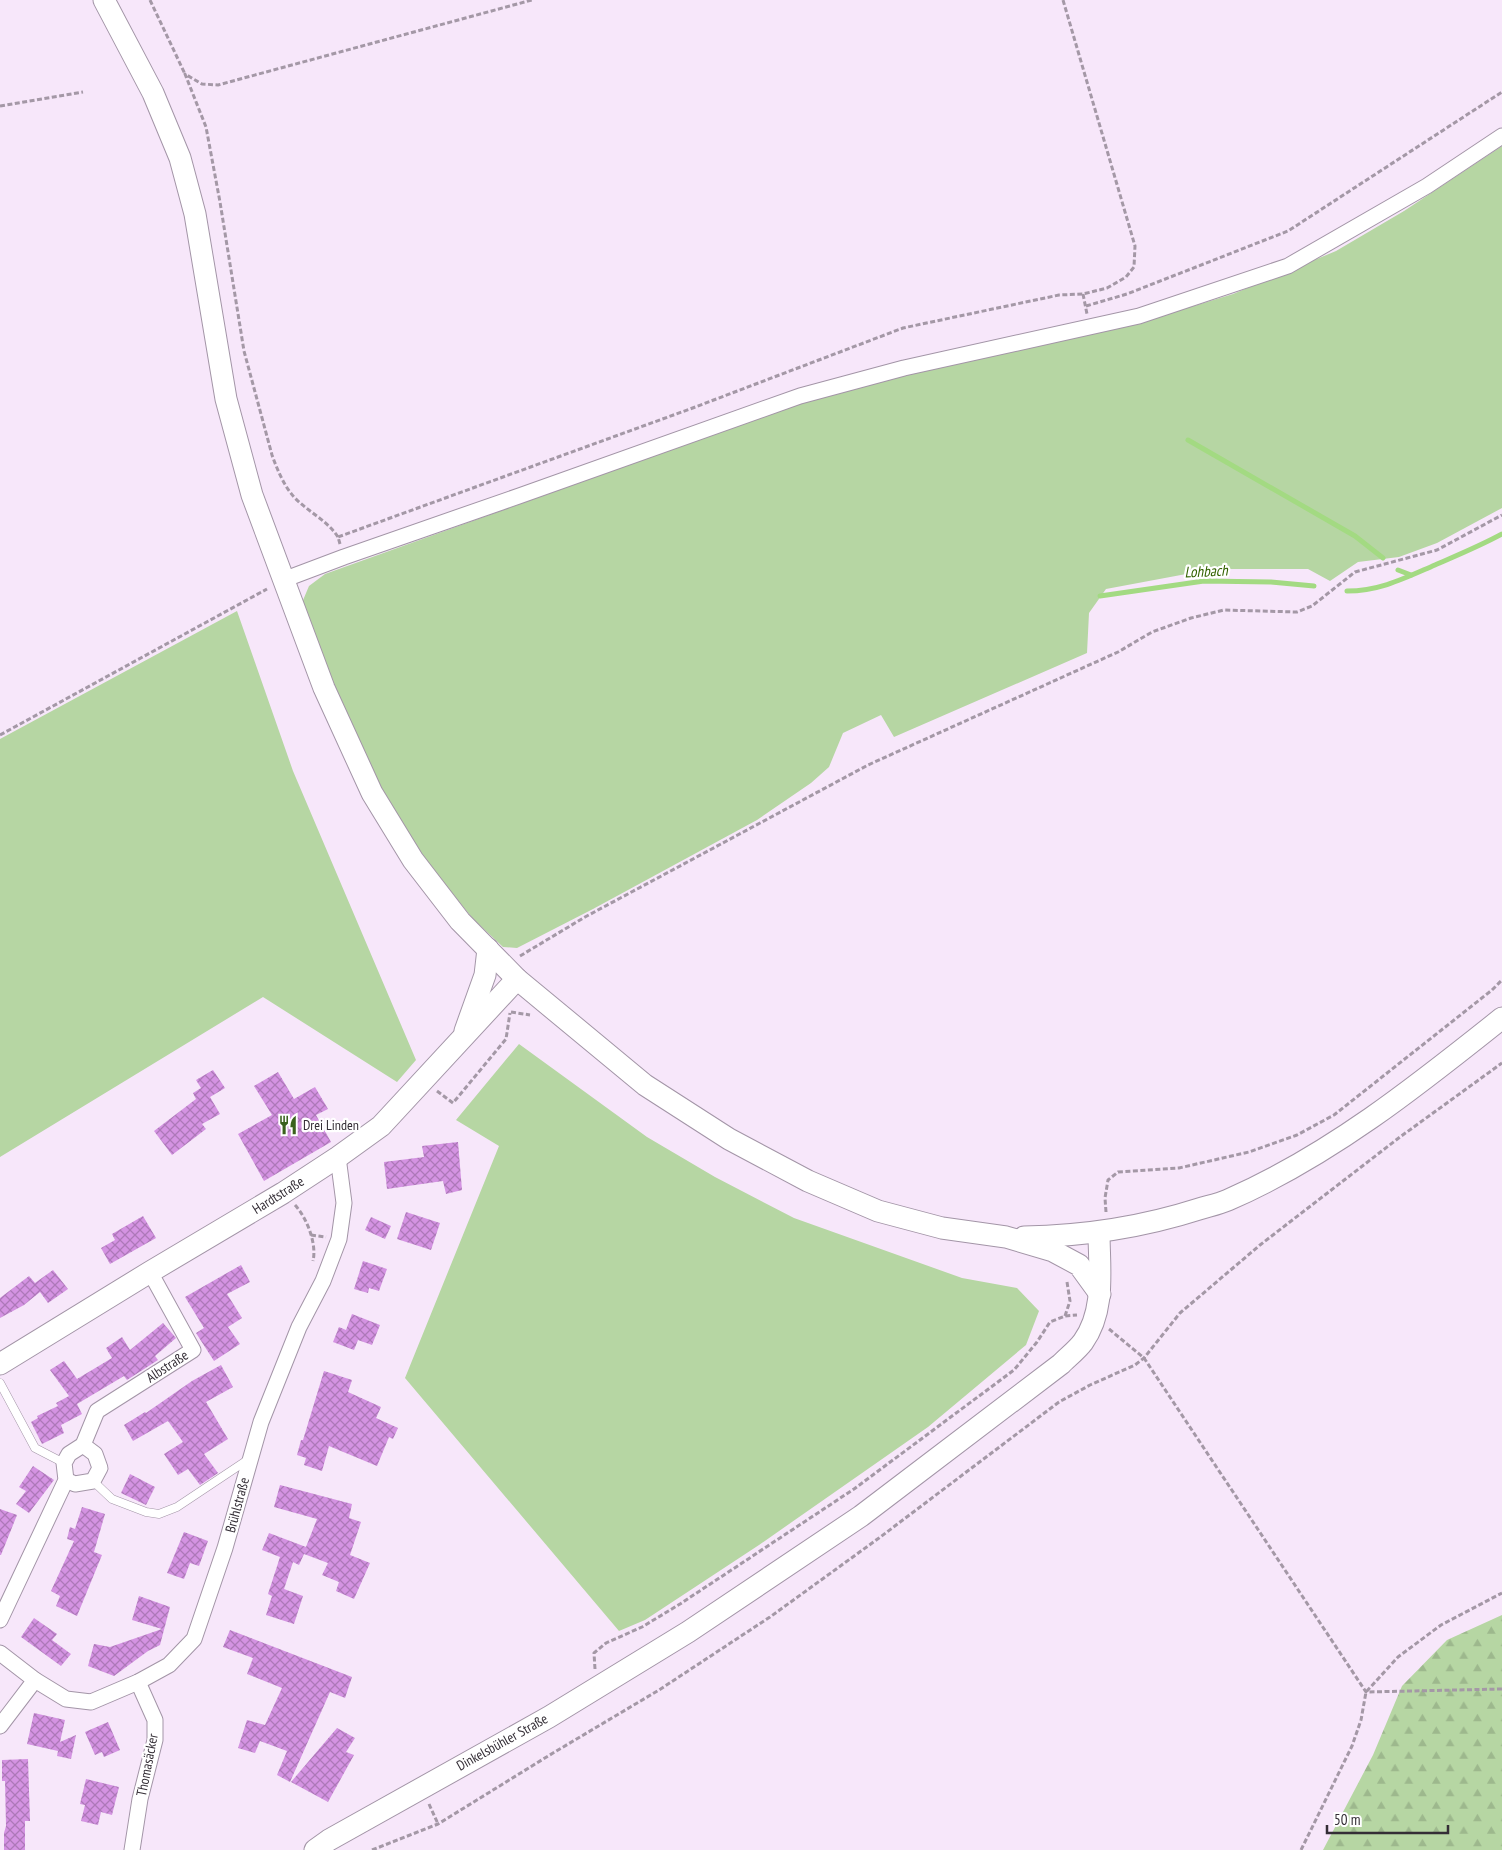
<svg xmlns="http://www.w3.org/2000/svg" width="1502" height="1850" font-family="'PT Sans Narrow',sans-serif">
<defs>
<pattern id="forest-firs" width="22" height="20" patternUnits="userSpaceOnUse" patternTransform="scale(1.25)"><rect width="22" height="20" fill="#b6d6a3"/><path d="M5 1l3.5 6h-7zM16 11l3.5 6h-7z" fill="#9db88d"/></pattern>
<pattern id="building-cross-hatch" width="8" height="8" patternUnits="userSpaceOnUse" patternTransform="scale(1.25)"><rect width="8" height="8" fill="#d493e2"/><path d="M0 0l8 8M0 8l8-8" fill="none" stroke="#ad78b8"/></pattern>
</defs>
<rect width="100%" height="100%" fill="#f7e7fa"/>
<!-- grass -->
<g fill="#b6d6a3">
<path d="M1502,146v362l-65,35 -38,14 -41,5 -28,19 -22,-12h-95l-107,20 -17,24 -2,40 -193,84 -13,-22 -38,18 -14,34 -18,16 -54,37 -164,89 -76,39 -14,-1 -30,-28 -54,-67 -39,-67 -33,-70 -46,-110 8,-19 16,-12 487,-175 132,-33 181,-39 108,-33 103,-43 68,-40z"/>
<path d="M237,611l56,160 123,289 -19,22 -134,-85 -263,160v-418z"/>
<path d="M519,1044l128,93 68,40 79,41 168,60 55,10 22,23 -13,34 -98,82 -169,118 -114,75 -26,11 -214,-253 94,-232 -43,-26z"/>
</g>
<!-- forest -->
<path fill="url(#forest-firs)" d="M1502,1615v235h-179l50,-95 29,-69 45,-46z"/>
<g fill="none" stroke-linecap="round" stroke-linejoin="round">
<!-- stream -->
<g stroke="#a3da82" stroke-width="5">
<path d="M1188,440l167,96 28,22"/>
<path d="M1398,570l13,5"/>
<path d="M1347,591c33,0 58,-13 88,-26 23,-10 45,-19 67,-31"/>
<path d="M1100,596l104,-15 67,1 43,4"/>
</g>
</g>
<!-- building -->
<g fill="url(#building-cross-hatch)">
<path d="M213,1070l12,18 -15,9 10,17 -18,10 4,5 -34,26 -18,-24 42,-32 -3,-6 8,-5 -5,-8z"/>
<path d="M278,1072l16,27 21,-12 13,22 -12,6 15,27 -67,39 -26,-47 34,-19 -18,-29z"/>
<path d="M458,1142l4,48 -16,4 -3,-13 -56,8 -3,-27 40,-5 -2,-11z"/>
<path d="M406,1212l34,11 -9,27 -34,-11z"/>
<path d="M143,1216l13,22 -46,26 -9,-16 14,-8 -3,-6z"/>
<path d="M371,1217l20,9 -6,13 -20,-9z"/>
<path d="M363,1261l24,8 -8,22 -10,-3 -1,5 -14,-4z"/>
<path d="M241,1265l9,17 -23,12 15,24 -14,9 12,17 -26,17 -18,-28 8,-5 -19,-31z"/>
<path d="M53,1270l15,19 -20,14 -8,-11 -16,13 -24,13v-20l29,-22 6,7z"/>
<path d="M352,1314l28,11 -8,20 -14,-5 -4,10 -21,-8 6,-15 7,3z"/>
<path d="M163,1323l13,15 -21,18 3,4 -31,20 -3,-4 -47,28 5,10 -21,11 3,8 -22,11 -11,-22 7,-4 -1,-2 21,-10 -2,-3 13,-7 -19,-26 14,-9 13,18 35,-21 -6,-10 16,-11 8,13z"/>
<path d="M221,1365l12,22 -27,15 22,37 -24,15 14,19 -18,12 -12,-16 -10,6 -14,-21 19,-12 -15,-21 -35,20 -9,-16 21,-13 1,1 46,-32z"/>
<path d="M324,1371l28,9 -4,12 33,15 -5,11 22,10 -5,11 -4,-2 -12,29 -48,-20 -7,25 -18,-6 2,-7 -9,-3 4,-15h2z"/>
<path d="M33,1466l21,14 -25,33 -13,-9 10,-13 -7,-4z"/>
<path d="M130,1474l25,13 -9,18 -25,-12z"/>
<path d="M280,1485l72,19 -3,14 12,4 -11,33 20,8 -16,36 -18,-8 3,-9 -17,-7 6,-12 -24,-9 -5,11 -6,-3 -9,27 19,7 -9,28 -28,-9 6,-19 -4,-2 12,-37 -18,-7 7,-17 37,14 11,-28 -43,-12z"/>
<path d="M82,1507l23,7 -11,38 8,3 -25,61 -21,-10 4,-10 -9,-5 23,-50 -7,-2 3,-12 5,2z"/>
<path d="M0,1509l17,6 -16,40h-1z"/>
<path d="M184,1532l24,9 -9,25 -9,-3 -6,16 -17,-6z"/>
<path d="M139,1596l31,11 -10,38 -12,6 -34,25 -26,-10 6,-22 16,3 52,-18 -30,-9z"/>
<path d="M34,1618l23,16 -5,6 19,14 -10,12 -40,-29z"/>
<path d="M230,1630l122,47 -7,21 -15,-6 -40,90 -13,-7 10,-24 -27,-10 -5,12 -17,-5 9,-28 18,5 17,-37 -35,-14 6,-16 -30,-11z"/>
<path d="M34,1713l31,7 -5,22 16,-7 -5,24 -14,-3 1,-5 -31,-7z"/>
<path d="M108,1722l12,28 -16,7 -2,-5 -7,3 -10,-23z"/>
<path d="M337,1728l18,10 -9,14 8,3 -26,47 -37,-20z"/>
<path d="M28,1759l2,62h-5v29h-21v-17l2,-7 -1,-45h-3v-21z"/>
<path d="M86,1779l33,8 -7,28 -11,-3 -3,13 -17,-4 4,-16 -5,-1z"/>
</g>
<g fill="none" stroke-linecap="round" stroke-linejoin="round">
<defs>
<g id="lane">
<path d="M0,1383l35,65 29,15"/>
<path d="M93,1481l19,18 34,13 13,2 18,-7 72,-48"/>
</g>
<g id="street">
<path d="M283,580l61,-23 175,-61 281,-100 104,-28 235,-52 149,-50 139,-80 75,-50"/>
<path d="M66,1480l9,4 18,-3 7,-13 -5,-14 -12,-9"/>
<path d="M0,1620l66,-140 -2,-17 5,-9 14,-9 14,-34 96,-61 -43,-78"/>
<path d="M0,1653l35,27 31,19 25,3 47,-20 31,-17 25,-26 31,-91 36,-126 38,-95 24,-46 16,-42 5,-36 -6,-46"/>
<path d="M0,1726l35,-46"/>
<path d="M132,1850l8,-51 15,-59v-20l-17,-38"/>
</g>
<g id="secondary">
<path d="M104,0l49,93 27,65 15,56 31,185 26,96 72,193 48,105 41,67 47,61 57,58 128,106 84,54 79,42 70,30 64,17 64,9 47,14 26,14 21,29"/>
<path d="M465,1031l20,-56 3,-26"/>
<path d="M1024,1237c59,-1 119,-10 175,-28 10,-3 20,-5 29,-9 101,-44 189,-114 274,-182"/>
<path d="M0,1364l150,-92 133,-79 55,-36 43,-31 136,-147"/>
<path d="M315,1850l14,-10 220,-123 139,-85 173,-116 200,-152c7,-7 16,-14 22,-22 23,-32 16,-74 16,-110"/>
</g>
</defs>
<!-- lane casing -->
<use href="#lane" stroke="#a395a7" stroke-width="9"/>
<!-- street casing -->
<use href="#street" stroke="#a395a7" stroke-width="17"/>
<!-- secondary casing -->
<use href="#secondary" stroke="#a395a7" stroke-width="23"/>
<!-- path -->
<g stroke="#a498a6" stroke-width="3" stroke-dasharray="5 2.5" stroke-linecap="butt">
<path d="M150,0l35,74"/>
<path d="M0,106l83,-14"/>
<path d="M1083,294l4,20"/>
<path d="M1086,306l41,-12 161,-63 214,-139"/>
<path d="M338,537c-11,-17 -30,-25 -44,-40 -10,-11 -17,-28 -22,-42l-28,-104 -24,-149 -14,-75 -21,-53 17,10 16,1 314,-85"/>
<path d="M340,544l-2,-7 352,-128 213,-81 156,-33 24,-1 24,-6 19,-11 8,-10 1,-21 -72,-246"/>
<path d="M0,735l267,-146"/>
<path d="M520,956l65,-39 283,-152 250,-113 34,-20 39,-14 33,-8 73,2 15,-6 43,-34 82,-22 65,-35"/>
<path d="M511,1012l19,3"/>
<path d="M437,1091l16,12 53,-64 4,-26"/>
<path d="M295,1205c12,13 22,39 18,56"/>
<path d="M1106,1212l-1,-14 3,-18 10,-8 61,-4 70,-16 48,-17 37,-20 158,-125 10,-10"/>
<path d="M311,1235l15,2"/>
<path d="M1065,1316l5,-15 -3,-19"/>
<path d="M1109,1329l35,29 222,334 136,-3"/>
<path d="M595,1669l-1,-16 12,-10 36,-16 38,-23 174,-115 160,-119 23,-28 13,-20 15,-6 12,-1"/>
<path d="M429,1804l9,20"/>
<path d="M372,1850l66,-26 115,-71 106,-63 111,-73 109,-79 180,-136 31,-17 45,-20 9,-7 36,-45 80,-68 140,-108 102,-74"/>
<path d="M1301,1850l51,-104 9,-26 5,-28 32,-35 43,-32 61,-32"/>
</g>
<!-- lane -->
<use href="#lane" stroke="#fff" stroke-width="8"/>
<!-- street -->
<use href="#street" stroke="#fff" stroke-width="15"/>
<!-- secondary -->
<use href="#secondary" stroke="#fff" stroke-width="21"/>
</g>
<!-- icons -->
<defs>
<symbol id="restaurant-bare" viewBox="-9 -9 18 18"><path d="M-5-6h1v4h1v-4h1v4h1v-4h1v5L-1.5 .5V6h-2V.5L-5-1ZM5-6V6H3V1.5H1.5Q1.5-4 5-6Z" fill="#3a621d" stroke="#fff" stroke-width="2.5" paint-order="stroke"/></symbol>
</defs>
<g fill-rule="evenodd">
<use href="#restaurant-bare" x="274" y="1111" width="28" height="28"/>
</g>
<g text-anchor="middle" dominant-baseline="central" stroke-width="4.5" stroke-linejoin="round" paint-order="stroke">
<!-- poi labels -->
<g font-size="14" fill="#342e36" stroke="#fff" text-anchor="start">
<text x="303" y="1125">Drei Linden</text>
</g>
<!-- street labels -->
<g font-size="14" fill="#342e36" stroke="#fff">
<text transform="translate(278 1195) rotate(-32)">Hardtstraße</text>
<text transform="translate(167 1366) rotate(-33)">Albstraße</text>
<text transform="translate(237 1505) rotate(-75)">Brühlstraße</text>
<text transform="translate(502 1742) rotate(-29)">Dinkelsbühler Straße</text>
<text transform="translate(147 1765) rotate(-79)">Thomasäcker</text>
</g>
<!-- water labels -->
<g font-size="15" font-style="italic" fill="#336201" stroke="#fff">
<text transform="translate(1206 571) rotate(-3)">Lohbach</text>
</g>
</g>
<!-- scale -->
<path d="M1327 1825v8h121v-8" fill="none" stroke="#342e36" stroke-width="2.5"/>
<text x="1334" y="1825" font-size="15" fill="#342e36" stroke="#ffffff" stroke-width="4" paint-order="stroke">50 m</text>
</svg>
